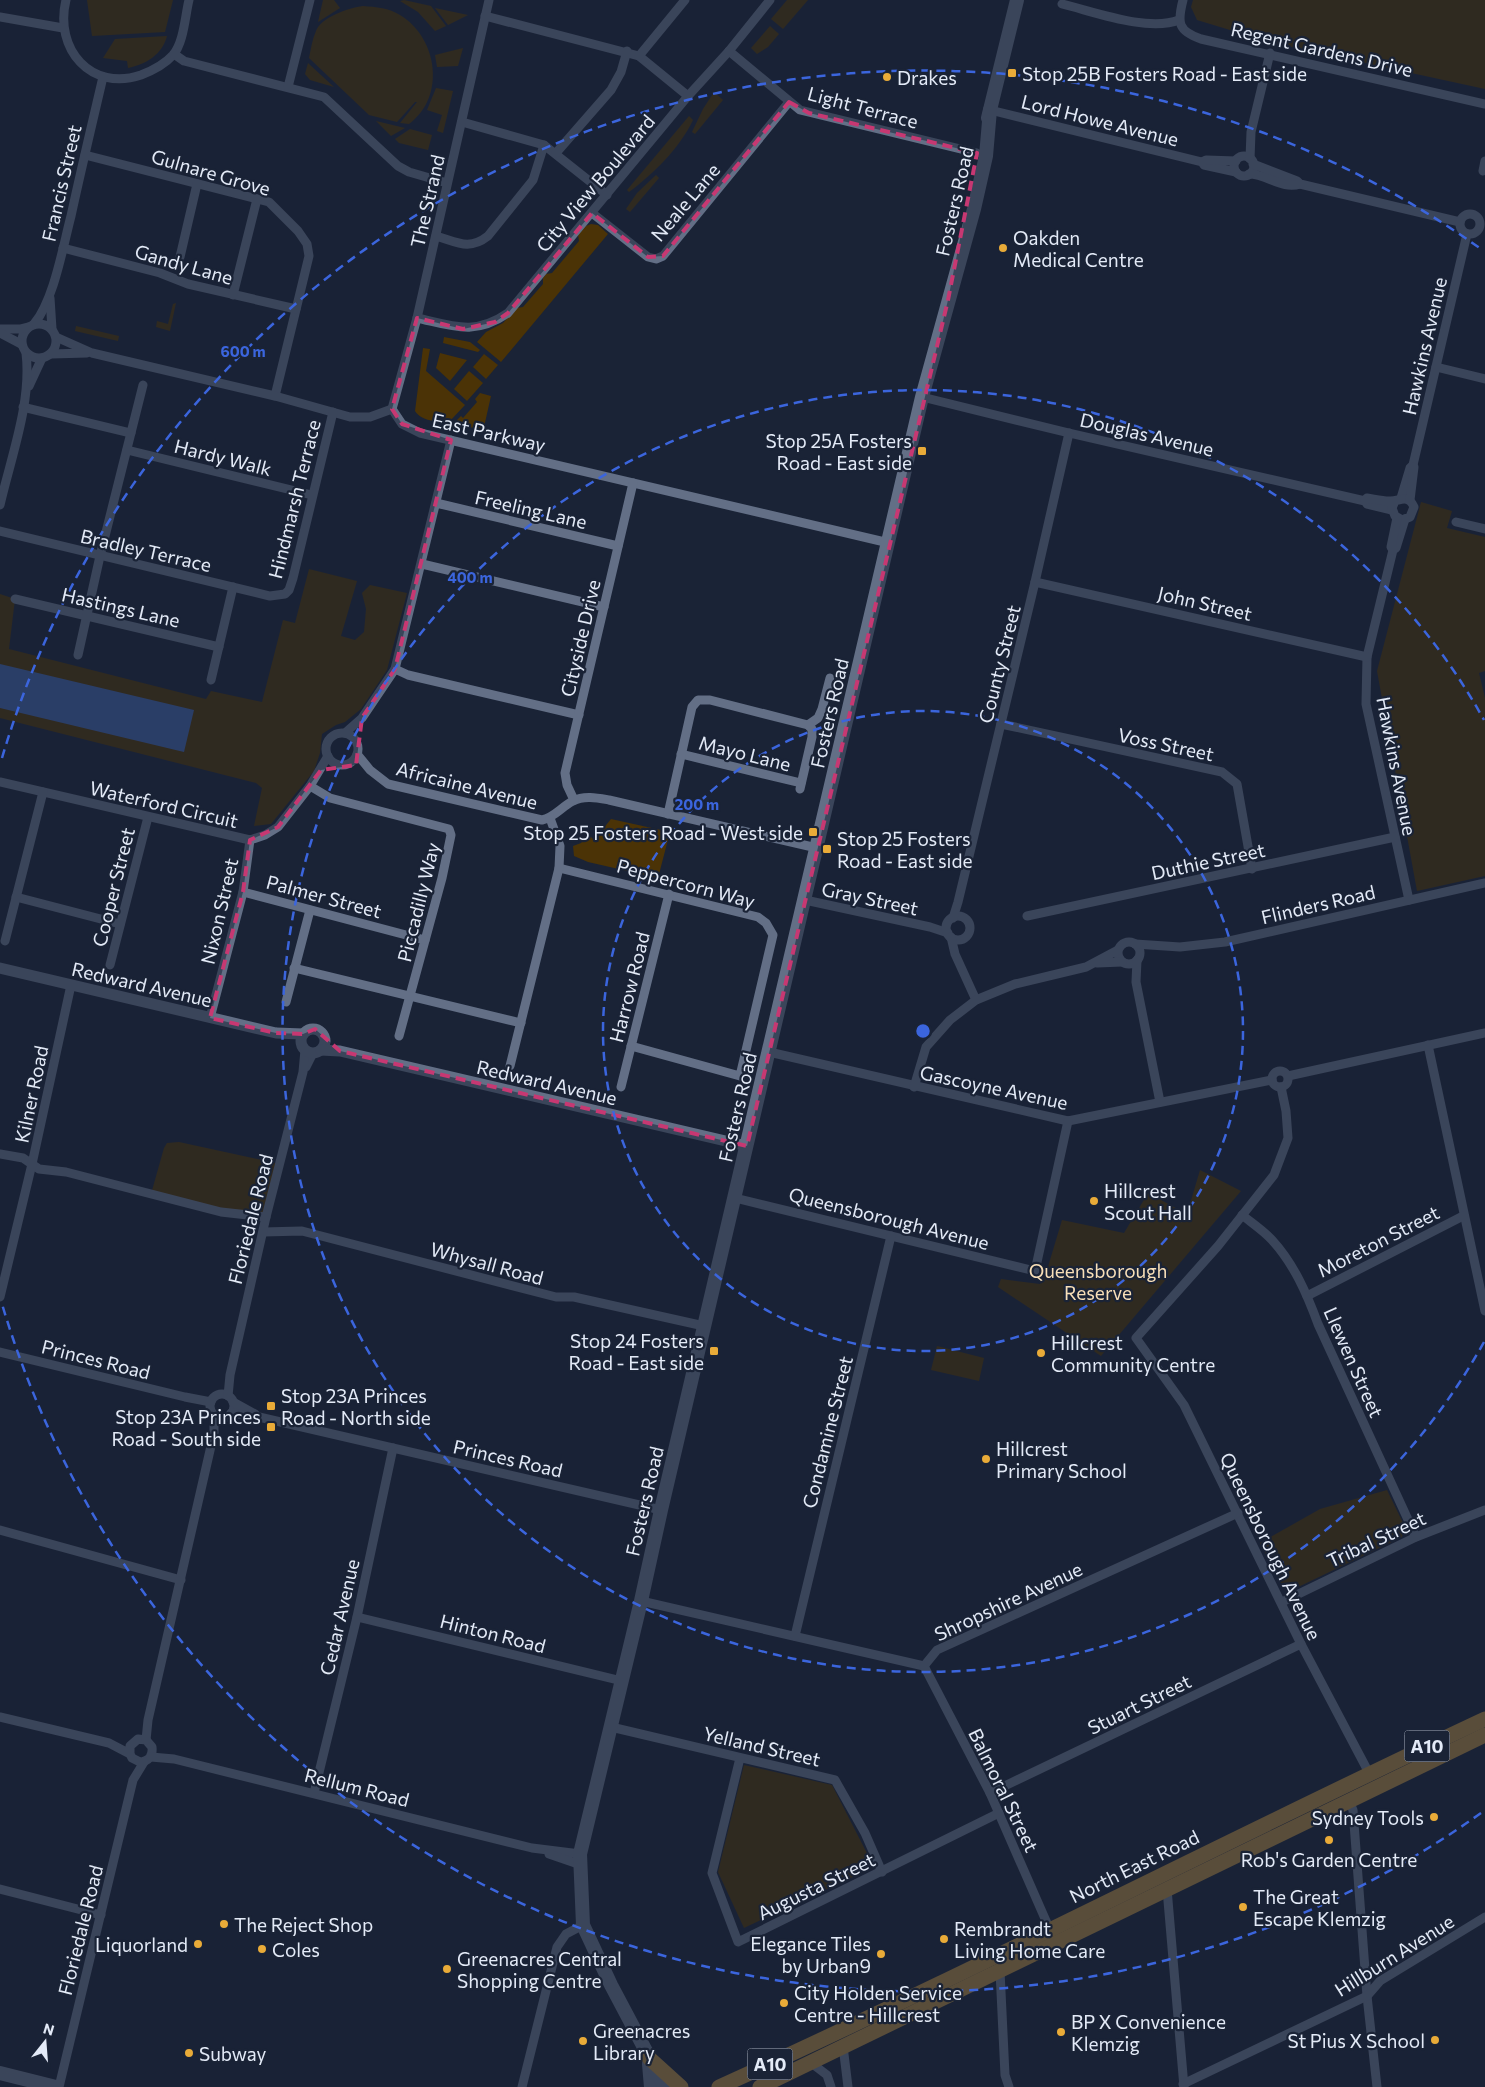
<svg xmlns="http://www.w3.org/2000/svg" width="1485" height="2087" font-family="Commissioner,sans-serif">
<rect width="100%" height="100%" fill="#1a2336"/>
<!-- green -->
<g fill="#4b3306">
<path d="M87,0h86l-8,32 -73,4z"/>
<path d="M323,0h11l6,8 -22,14z"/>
<path d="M404,0l27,6 15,20 -11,5 -17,-19 -18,-11z"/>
<path d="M787,0h21l-25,29 -12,-10z"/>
<path d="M1193,0h292v89l-212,-46 -76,-23 -6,-13z"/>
<path d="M363,6c13,1 26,2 37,9 38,23 46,82 9,109l-9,-1 17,-21h-2l-18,20 -28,-7 -60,-57c2,-9 3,-18 7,-27 5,-14 33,-23 47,-25z"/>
<path d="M435,8l33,7 -20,10z"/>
<path d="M770,26l9,8 -11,13 -11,7 -6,-6z"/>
<path d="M167,36c-5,19 -21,28 -39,32l-1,-7 -24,-3 12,-19z"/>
<path d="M463,48l-5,18 -21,1 -2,-12z"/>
<path d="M308,63l1,1 25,23 -24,-7 -5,-6z"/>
<path d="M436,88l17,3 -10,42 -6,-2 5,-16 -15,-5z"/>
<path d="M714,92l9,8 -28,34 -3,-2 11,-23z"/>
<path d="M689,116l4,4c-14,29 -39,53 -64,72l-2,-2z"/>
<path d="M376,121l29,7 -14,8z"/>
<path d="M410,129l22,6 -4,15 -29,-7 -4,-4z"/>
<path d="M656,175l3,3 -29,34 -4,-3 11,-16z"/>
<path d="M591,224l7,1 10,9 -107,128 -24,-20 9,-10 17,-9 14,-15 6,-1 20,-23v-6l3,-4 6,-1 27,-32 -1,-6 8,-9z"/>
<path d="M176,303l-6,28 -14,-4 1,-6 11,3 5,-20z"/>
<path d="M76,326l43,10 -1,5 -43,-10z"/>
<path d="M444,337l26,5 10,8 -2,2 -35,-9z"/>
<path d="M423,348l7,1 -4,22 39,34 -16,17c-11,0 -28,-1 -34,-11z"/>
<path d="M440,353l27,7 -17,21 -14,-13z"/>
<path d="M484,354l14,11 -12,14 -13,-12z"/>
<path d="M469,371l14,12 -16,18 -13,-12z"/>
<path d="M480,393l11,3 -7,31 -4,2 -22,-4 -1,-5 4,-4 2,2 14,-16 -2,-3z"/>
<path d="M1421,502l31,9 -5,17 38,9v134l-6,2 6,25v178l-68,15 -40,-220z"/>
<path d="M309,569l48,12 -16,55 14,4 9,-8 2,-23 -4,-16 8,-8 37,8 -20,77 -26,39 -16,13 -9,3 -14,9 -2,19 -6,18 -43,53 -17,2 8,-38 -6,-5 -256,-65v-124l15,5 -6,50 197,50 5,-8 51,11 21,-82 12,3z"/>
<path d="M611,819l59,13 -12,46 -70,-16 -14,-6 -1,-10 8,-3 8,-8 5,5z"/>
<path d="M179,1142l101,22 -14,53 -115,-23 13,-46 3,-5z"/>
<path d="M1200,1170l41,21 -140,165 -103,-69 3,-8 39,5 7,-14 15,-50 62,13 24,-40 39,21z"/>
<path d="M937,1346l47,12 -5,23 -48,-11z"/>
<path d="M1387,1490l18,37 -3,10 -110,53 -9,-3 -23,-44 60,-34z"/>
<path d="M744,1765l88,20 42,82 -130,61 -26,-56z"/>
</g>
<!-- water -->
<path fill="#3f60a3" d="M0,664l194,46 -10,42 -184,-44z"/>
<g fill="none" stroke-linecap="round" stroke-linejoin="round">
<!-- minor -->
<g stroke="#636f86" stroke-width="9">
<path d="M66,0c-12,49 25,92 75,75 13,-5 23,-10 32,-20 11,-13 12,-39 16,-55"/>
<path d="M1183,0c-6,23 -5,31 18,39l284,65"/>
<path d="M1062,4c33,8 86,28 117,16"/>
<path d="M485,16l154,40 49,40"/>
<path d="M0,17l63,11"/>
<path d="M729,51l71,59 177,43"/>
<path d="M174,54l10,7 140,36 74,69 11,6 38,11"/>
<path d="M639,56l46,-56"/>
<path d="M288,87l22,-87"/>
<path d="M990,110l212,52 2,3 32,7"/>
<path d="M462,122l82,23 63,50"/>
<path d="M556,153l55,-63 10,-18 6,-21"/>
<path d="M85,155l184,47 29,29 9,13 2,12 -34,140"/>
<circle cx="1244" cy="166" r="10"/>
<path d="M1250,159l1,-27 19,-79"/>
<path d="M1202,162l4,-2 30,1"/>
<path d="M1253,164l44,17 3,3 160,38"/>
<path d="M1483,171l2,-10"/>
<path d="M1249,174c18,0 33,16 51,10"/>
<path d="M592,213l56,44 8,2 7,-3 126,-154"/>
<circle cx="1470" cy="224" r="10"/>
<path d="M436,236c21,6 33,15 52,0l45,-56 11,-35"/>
<path d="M63,248l97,25 28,11 108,25"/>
<path d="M180,257l17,-73"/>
<path d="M233,295l24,-96"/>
<path d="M50,298l2,31"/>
<path d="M417,318c36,8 58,18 91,-5l180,-217 41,-45 41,-51"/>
<circle cx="39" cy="341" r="17"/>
<path d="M34,324c20,-24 29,-78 37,-108 10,-46 21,-92 32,-139"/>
<path d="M0,329h20l8,-2"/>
<path d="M0,333l21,11"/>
<path d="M56,337l36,16 183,43 75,21h20l22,-8 10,15 18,9 469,110"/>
<path d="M51,354l36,-1"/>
<path d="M1436,367l49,12"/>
<path d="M29,386l13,-28"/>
<path d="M922,397l147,36 296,68 2,3 25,6"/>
<path d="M23,407l108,26"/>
<path d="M392,409l25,-91 72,-318"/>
<path d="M127,450l185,45"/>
<path d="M1401,498l9,-30 3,-3 54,-231"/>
<path d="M1365,500l2,-2c7,1 15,3 22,3 10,1 19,-8 25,6l-4,10 -8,3 -7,-4 -3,-8 3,-7"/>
<path d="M1410,500l4,-33"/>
<path d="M436,503l182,43"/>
<path d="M0,505c11,-48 32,-103 26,-152"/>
<path d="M1405,519l-9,29 -3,2 -26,107 -1,47 43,196"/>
<path d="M1456,522l29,7"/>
<path d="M0,531l270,65 15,-2 4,-4 4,-12 40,-166"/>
<path d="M1393,550l-2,-3 6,-29"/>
<path d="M422,564l182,43"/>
<path d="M1035,582l332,75"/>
<path d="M15,599l204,48"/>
<path d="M78,655l22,-99 43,-171"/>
<path d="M395,669l13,6 171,40"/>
<path d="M211,680l22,-93"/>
<path d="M1001,724l221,48 15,12 15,85"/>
<path d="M808,725l10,-7 4,-9 8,-31"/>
<path d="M345,733l17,-15 33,-49 56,-229"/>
<circle cx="342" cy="749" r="16"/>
<path d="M357,754l13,16 18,14 154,36c13,-3 19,-13 31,-19 11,-6 25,-3 36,-1l208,48"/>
<path d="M681,754l120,29"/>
<path d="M0,782l250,58 15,-5 13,-8 32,-41 18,-30"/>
<path d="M310,786l20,12 119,31 2,6 -9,43 -43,158"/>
<path d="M574,800l-7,-15 -2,-12 68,-290"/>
<path d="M668,814l24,-107 6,-7h12l98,25 4,4v8l-12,52"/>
<path d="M559,868l199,49 8,6 7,12 -33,141 -109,-30"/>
<path d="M243,892l182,48"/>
<path d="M16,897l104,27"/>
<path d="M805,900l125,27 18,6"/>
<path d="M1027,916l368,-79"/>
<circle cx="958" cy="928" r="12"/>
<path d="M953,918l5,-16 77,-320 34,-149"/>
<path d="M951,937l4,17 21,46"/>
<path d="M5,941l38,-149"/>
<circle cx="1129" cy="953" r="11"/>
<path d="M1135,944l45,3 45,-5 260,-59"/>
<path d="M1137,960l-1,22 24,120"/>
<path d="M1097,963l25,-1"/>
<path d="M110,965l38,-148"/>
<path d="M294,968l227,55"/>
<path d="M286,1002l24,-92"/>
<path d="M210,1018l33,-126 7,-52"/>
<path d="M1428,1045l57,266"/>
<path d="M769,1052l299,69 204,-41"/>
<path d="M510,1066l49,-198 1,-22 -10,-28"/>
<path d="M306,1067l7,-14"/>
<circle cx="1280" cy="1079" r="8"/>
<path d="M1288,1076l197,-43"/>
<path d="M621,1087l48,-193"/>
<path d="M914,1087l12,-40 24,-27 26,-20 39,-16 71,-17 32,-17"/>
<path d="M1281,1087l5,24 2,27 -14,37 -56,71 -82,92 48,67 117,239 68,129"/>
<path d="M0,1154l23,4 16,11 27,3 155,40 45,5"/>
<path d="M735,1198l300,73 33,-150"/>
<path d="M1242,1215c10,8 22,16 30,25 22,24 35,54 46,84l98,213"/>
<path d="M263,1232l39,-1 254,66h18l130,29"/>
<path d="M1307,1296l156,-80"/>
<path d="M0,1297l32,-133 39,-179"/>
<path d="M0,1352l185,45 26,5"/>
<circle cx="222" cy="1406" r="12"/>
<path d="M228,1396l2,-21 36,-158 37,-145 2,-22"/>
<path d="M233,1402l22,12"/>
<path d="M231,1413l28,4 402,93"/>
<path d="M0,1530l181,50"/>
<path d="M641,1601l283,65"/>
<path d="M1282,1602l134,-65 69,-27"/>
<path d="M357,1617l265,64"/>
<path d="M795,1636l96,-400"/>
<path d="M924,1666l13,-16 301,-137"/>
<path d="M924,1666l66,127 60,137"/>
<path d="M0,1717l109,26 21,11 2,4 8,4c9,-1 13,-6 12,-15l-6,-7 -8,-1 -8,7v8"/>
<path d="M611,1727l224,53 30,53 17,39"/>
<path d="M146,1740l2,-20 66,-287v-18"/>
<path d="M151,1757l23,2 358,89 48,6"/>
<path d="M740,1758l-28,115 26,69 261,-129"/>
<path d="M314,1793l43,-176 36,-169"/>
<path d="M990,1793l311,-149"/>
<path d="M1349,1801l4,9 14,186 10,91"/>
<path d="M549,1854l32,11"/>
<path d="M0,1889l101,26"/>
<path d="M1167,1889l17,198"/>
<path d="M1000,1971l5,104 4,12"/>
<path d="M843,2046l5,41"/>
<path d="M810,2062l17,13 4,12"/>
<path d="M1183,2084l184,-88 13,-15 105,-64"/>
<path d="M59,2087l74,-307 11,-18"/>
<path d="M522,2087l35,-140 9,-13 17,-9"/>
</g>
<!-- tertiary -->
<g stroke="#636f86" stroke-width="11">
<path d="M0,968l276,65 27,1"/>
<circle cx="313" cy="1041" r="12"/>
<path d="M321,1050l19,1 407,95"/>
</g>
<!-- secondary -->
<g stroke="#636f86" stroke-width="14">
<path d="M988,118l29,-118"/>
<path d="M649,2064l2,23"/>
<path d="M0,2073l56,14"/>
<path d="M665,2087l-54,-102 -28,-60 -3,-71 61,-253 20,-91 261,-1113 52,-188 12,-53 4,-46"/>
</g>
<!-- trunk -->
<g stroke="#a6803f" stroke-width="15">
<path d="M649,2058l32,29"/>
<path d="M719,2087c258,-117 510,-248 766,-368"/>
<path d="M760,2087l725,-352"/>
</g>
</g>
<!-- marked area -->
<path d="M0 0H1485V2087H0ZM789,102l20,11 168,40 -29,147 -201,846 -407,-95 -25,-22 -12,5 -27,-1 -66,-15 33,-126 7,-52 28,-13 43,-57 35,-5 6,-47 33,-49 56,-229 -49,-16 -10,-15 25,-91 46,11 32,-7 13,-9 84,-100 56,44 15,-1z" fill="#1a2336" fill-opacity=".55" fill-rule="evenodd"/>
<path fill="none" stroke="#c73872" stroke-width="4" stroke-dasharray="10 6" stroke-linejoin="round" d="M789,102l20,11 168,40 -29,147 -201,846 -407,-95 -25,-22 -12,5 -27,-1 -66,-15 33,-126 7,-52 28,-13 43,-57 35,-5 6,-47 33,-49 56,-229 -49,-16 -10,-15 25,-91 46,11 32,-7 13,-9 84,-100 56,44 15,-1z"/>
<!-- distance rings -->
<g fill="none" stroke="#3b65dd" stroke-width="2.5" stroke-dasharray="9 6">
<circle cx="923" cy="1031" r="320"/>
<path d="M1484 1342A641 641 0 1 1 1484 720"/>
<path d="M1481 1813A961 961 0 0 1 2 1304M2 758A961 961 0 0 1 1481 249"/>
</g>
<!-- markers -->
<g fill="#e9ab38" stroke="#1a2336" stroke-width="2">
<rect x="1007" y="68" width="10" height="10" rx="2.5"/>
<circle cx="887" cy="77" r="5"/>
<circle cx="1003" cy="248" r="5"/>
<rect x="917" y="446" width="10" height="10" rx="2.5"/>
<rect x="808" y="827" width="10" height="10" rx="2.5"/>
<rect x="822" y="844" width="10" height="10" rx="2.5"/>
<circle cx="1094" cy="1201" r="5"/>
<rect x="709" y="1346" width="10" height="10" rx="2.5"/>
<circle cx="1041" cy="1353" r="5"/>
<rect x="266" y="1401" width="10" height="10" rx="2.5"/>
<rect x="266" y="1422" width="10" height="10" rx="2.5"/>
<circle cx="986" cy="1459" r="5"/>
<circle cx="1434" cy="1817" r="5"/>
<circle cx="1329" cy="1840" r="5"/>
<circle cx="1243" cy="1907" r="5"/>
<circle cx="224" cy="1924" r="5"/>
<circle cx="944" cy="1939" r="5"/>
<circle cx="198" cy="1944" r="5"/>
<circle cx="262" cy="1949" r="5"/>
<circle cx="881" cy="1954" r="5"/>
<circle cx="447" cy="1969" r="5"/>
<circle cx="784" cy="2003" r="5"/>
<circle cx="1061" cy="2032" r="5"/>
<circle cx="1435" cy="2040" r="5"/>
<circle cx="583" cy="2041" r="5"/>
<circle cx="189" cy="2053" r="5"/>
</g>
<g text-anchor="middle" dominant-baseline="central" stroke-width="4.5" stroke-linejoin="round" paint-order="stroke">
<!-- shield labels -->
<g fill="#1a2336" stroke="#a7aebd" stroke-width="1">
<rect x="1404.5" y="1730.5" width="45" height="31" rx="4"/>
<rect x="747.5" y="2048.5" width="45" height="31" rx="4"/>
</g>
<g font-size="18" font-weight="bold" fill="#e3eaf7">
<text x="1427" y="1746">A10</text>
<text x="770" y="2064">A10</text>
</g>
<!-- street labels -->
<g font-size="19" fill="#e3eaf7" stroke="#1a2336">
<text transform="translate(1322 49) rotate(13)">Regent Gardens Drive</text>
<text transform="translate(863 107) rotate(15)">Light Terrace</text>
<text transform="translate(1100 120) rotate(14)">Lord Howe Avenue</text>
<text transform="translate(211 172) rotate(16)">Gulnare Grove</text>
<text transform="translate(61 183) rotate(-77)">Francis Street</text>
<text transform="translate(595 183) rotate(-50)">City View Boulevard</text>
<text transform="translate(427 201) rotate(-77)">The Strand</text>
<text transform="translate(954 201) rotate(-77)">Fosters Road</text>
<text transform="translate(685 202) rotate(-50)">Neale Lane</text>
<text transform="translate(184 264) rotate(16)">Gandy Lane</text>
<text transform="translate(1424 346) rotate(-77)">Hawkins Avenue</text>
<text transform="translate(489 432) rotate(13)">East Parkway</text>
<text transform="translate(1147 434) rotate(13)">Douglas Avenue</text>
<text transform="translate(223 457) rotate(14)">Hardy Walk</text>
<text transform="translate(294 499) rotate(-76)">Hindmarsh Terrace</text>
<text transform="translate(531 509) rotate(13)">Freeling Lane</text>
<text transform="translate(146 550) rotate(13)">Bradley Terrace</text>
<text transform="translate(1205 603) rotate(13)">John Street</text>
<text transform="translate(121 607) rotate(13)">Hastings Lane</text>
<text transform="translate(580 638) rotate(-77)">Cityside Drive</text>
<text transform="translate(999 664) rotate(-76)">County Street</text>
<text transform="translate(829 713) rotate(-77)">Fosters Road</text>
<text transform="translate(1166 744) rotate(12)">Voss Street</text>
<text transform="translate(745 753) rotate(14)">Mayo Lane</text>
<text transform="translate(1397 766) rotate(79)">Hawkins Avenue</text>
<text transform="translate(467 785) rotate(14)">Africaine Avenue</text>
<text transform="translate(164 804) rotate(13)">Waterford Circuit</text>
<text transform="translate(1208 861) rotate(-12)">Duthie Street</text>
<text transform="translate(686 883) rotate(15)">Peppercorn Way</text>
<text transform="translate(113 887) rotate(-76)">Cooper Street</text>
<text transform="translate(324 896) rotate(15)">Palmer Street</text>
<text transform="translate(870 898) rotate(12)">Gray Street</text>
<text transform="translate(418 902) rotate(-76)">Piccadilly Way</text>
<text transform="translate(1318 904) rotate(-13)">Flinders Road</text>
<text transform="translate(219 911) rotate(-77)">Nixon Street</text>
<text transform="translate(142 984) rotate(13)">Redward Avenue</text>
<text transform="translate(629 987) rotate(-76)">Harrow Road</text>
<text transform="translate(547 1082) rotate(13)">Redward Avenue</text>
<text transform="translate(994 1087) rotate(12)">Gascoyne Avenue</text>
<text transform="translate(31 1094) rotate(-78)">Kilner Road</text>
<text transform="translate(737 1107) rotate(-77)">Fosters Road</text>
<text transform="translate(889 1218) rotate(14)">Queensborough Avenue</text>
<text transform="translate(250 1219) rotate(-76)">Floriedale Road</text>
<text transform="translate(1378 1241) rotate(-27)">Moreton Street</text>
<text transform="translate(487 1263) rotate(15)">Whysall Road</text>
<text transform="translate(96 1359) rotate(14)">Princes Road</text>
<text transform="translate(1354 1362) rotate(66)">Llewen Street</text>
<text transform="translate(827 1432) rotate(-76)">Condamine Street</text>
<text transform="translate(508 1458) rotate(13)">Princes Road</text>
<text transform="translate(644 1501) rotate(-77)">Fosters Road</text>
<text transform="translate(1376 1539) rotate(-25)">Tribal Street</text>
<text transform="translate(1271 1546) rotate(64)">Queensborough Avenue</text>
<text transform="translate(1008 1601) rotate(-25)">Shropshire Avenue</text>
<text transform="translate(339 1617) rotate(-77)">Cedar Avenue</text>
<text transform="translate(493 1633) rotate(14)">Hinton Road</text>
<text transform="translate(1139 1704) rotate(-26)">Stuart Street</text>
<text transform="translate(762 1746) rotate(13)">Yelland Street</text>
<text transform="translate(357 1787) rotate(14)">Rellum Road</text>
<text transform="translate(1004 1790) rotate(64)">Balmoral Street</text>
<text transform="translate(1134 1866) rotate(-26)">North East Road</text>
<text transform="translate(816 1886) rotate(-26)">Augusta Street</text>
<text transform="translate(80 1930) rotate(-76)">Floriedale Road</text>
<text transform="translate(1394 1955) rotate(-32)">Hillburn Avenue</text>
</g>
<!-- poi labels -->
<g font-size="19" fill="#e3eaf7" stroke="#1a2336" text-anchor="start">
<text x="1022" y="73">Stop 25B Fosters Road - East side</text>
<text x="897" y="77">Drakes</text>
<text x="1013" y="237">Oakden<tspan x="1013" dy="22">Medical Centre</tspan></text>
<text x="912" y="440" text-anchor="end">Stop 25A Fosters<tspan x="912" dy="22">Road - East side</tspan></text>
<text x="803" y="832" text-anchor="end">Stop 25 Fosters Road - West side</text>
<text x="837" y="838">Stop 25 Fosters<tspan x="837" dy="22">Road - East side</tspan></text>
<text x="1104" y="1190">Hillcrest<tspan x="1104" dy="22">Scout Hall</tspan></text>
<text x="704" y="1340" text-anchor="end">Stop 24 Fosters<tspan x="704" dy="22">Road - East side</tspan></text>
<text x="1051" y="1342">Hillcrest<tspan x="1051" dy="22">Community Centre</tspan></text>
<text x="281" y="1395">Stop 23A Princes<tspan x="281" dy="22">Road - North side</tspan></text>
<text x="261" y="1416" text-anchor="end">Stop 23A Princes<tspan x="261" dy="22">Road - South side</tspan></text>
<text x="996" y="1448">Hillcrest<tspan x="996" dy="22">Primary School</tspan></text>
<text x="1424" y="1817" text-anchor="end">Sydney Tools</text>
<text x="1329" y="1859" text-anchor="middle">Rob's Garden Centre</text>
<text x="1253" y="1896">The Great<tspan x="1253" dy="22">Escape Klemzig</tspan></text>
<text x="234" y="1924">The Reject Shop</text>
<text x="954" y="1928">Rembrandt<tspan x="954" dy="22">Living Home Care</tspan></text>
<text x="871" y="1943" text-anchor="end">Elegance Tiles<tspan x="871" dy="22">by Urban9</tspan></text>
<text x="188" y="1944" text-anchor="end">Liquorland</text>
<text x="272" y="1949">Coles</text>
<text x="457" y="1958">Greenacres Central<tspan x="457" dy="22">Shopping Centre</tspan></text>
<text x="794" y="1992">City Holden Service<tspan x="794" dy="22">Centre - Hillcrest</tspan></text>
<text x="1071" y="2021">BP X Convenience<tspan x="1071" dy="22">Klemzig</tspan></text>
<text x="593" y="2030">Greenacres<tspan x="593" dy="22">Library</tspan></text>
<text x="1425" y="2040" text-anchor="end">St Pius X School</text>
<text x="199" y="2053">Subway</text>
</g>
<!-- park labels -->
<g font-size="19" fill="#f8dfb8" stroke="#1a2336">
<text x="1098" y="1270">Queensborough<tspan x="1098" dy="22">Reserve</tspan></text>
</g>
</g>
<circle cx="923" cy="1031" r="8" fill="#3b65dd" stroke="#1a2336" stroke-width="2.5"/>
<g font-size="15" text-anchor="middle" font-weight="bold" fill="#3b65dd" stroke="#1a2336" stroke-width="4.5" stroke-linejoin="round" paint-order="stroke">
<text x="243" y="357">600 m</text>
<text x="470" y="583">400 m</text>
<text x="697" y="810">200 m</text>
</g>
<!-- north arrow -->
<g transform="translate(45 2042) rotate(17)" stroke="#1a2336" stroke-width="4" paint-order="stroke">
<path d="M0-4L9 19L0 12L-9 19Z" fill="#e3eaf7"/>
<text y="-8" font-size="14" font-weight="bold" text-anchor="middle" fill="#e3eaf7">N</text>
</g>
</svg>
